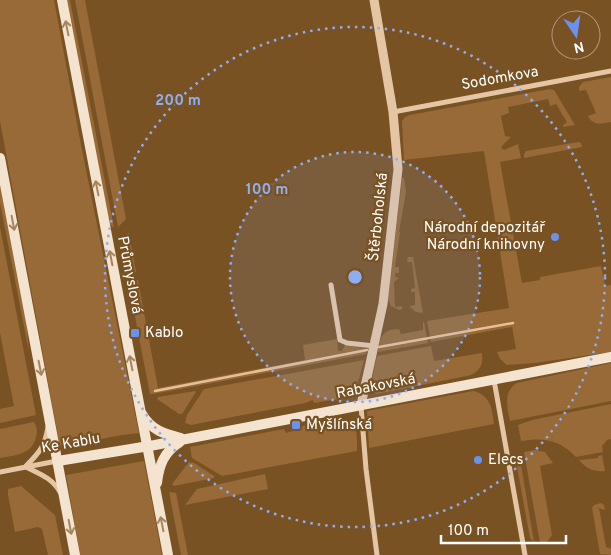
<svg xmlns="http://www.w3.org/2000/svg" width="611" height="555" font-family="Overpass,sans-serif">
<rect width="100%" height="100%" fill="#795223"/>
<!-- green -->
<g fill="#976a37">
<path d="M0,0h54l27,145 58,288 -17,2 -62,12 -60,-326z"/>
<path d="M66,0h4l44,228 -5,-4z"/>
<path d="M75,0h10l41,219 -8,8z"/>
<path d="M611,77v45c-10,2 -18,4 -23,-6l8,-3 -10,-23 -7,1v-4l4,-5z"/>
<path d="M550,89l4,1 21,35 -12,2v-2l4,-3 -11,-18 -6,2 -2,-7 -40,8 1,6 -8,3 4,20 6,1 -10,10 3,3 14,-6 3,14 -21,4 22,121 18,-3v-3l61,-11 4,20 6,-1v67l-76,11 -28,2 -7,-6 -3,-7 19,-3 -4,-22 -81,15 -4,-21 82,-13 -25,-157 -80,9 -2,-39 3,-4 5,-2z"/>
<path d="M578,142l3,1 1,4 -58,11v-4l2,-3z"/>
<path d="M402,178h2l2,14 -7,40h1l-5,35h4v6h-4v4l4,1 -5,4 1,25 7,-1v3l-3,1 -8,-4 -3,-6z"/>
<path d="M0,184l26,134 3,34 -29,-149z"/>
<path d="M0,227l36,188 -36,8v-14l14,-3 -14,-73z"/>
<path d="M129,233l7,39 -9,2 -6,-32 2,-5z"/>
<path d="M408,257h5l10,56 -7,-1 -6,-5v-1l5,-1v-13h-4v-3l4,-1 -3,-26h-5z"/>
<path d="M138,280l20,108 147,-28 -2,-15 34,-6 1,12h4l3,-6 22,4 -1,5 -213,40h-3l-22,-113z"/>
<path d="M423,322h1l4,21 -50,9c3,-16 3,-22 21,-23l2,5 22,-4z"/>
<path d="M431,346l3,15 48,-8c2,12 -3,20 -15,23l-91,18 -6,-5 7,-33z"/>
<path d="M364,360c-10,41 -10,36 -50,43l-1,-3 -8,3 -114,22 -6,-2 2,-8 17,-26z"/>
<path d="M611,363v38l-101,20c-3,-14 -7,-30 7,-38z"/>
<path d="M195,391l1,1 -14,22h-3l-22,-15 1,-2z"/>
<path d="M473,391c18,4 19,18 21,33l-125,24 -2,-37z"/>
<path d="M611,404v35l-4,1 -5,6 1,6 -27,5c-16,-17 -32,-20 -55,-16l-3,-16 14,-5z"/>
<path d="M343,419c16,4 14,18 14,32l-135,25 -30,-18 -2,-11 94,-18 2,4 7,-2 -1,-3z"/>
<path d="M34,422c3,5 4,10 2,15 -4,18 -21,18 -36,21v-29z"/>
<path d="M535,450l10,2 8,11 -13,3 12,69 -5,7 -7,1 -16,-91z"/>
<path d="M519,453l15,89 -4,-4 -14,-77z"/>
<path d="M602,455l3,16c-12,1 -18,-2 -26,-11l19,-2v-2z"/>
<path d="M144,461l18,94h-82l-14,-80z"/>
<path d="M189,462l5,1 20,13v2l-40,8 -2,-2z"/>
<path d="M265,474l3,15 -83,16 12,-16z"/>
<path d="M21,486l34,29 8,40h-15l-6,-26 -4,-2 -23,5 -7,-37v-6z"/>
<path d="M169,492l7,1 12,62h-7z"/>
<path d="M601,503l3,2 1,5 -6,-2 7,39 5,2v6l-11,-1 -8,-46 2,-3z"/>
</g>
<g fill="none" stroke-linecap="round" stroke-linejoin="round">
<!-- stream -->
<g stroke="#e5c099" stroke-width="2.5">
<path d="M379,347l134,-24"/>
<path d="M155,391l212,-41"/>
</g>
<!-- minor -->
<g stroke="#e4c6a5" stroke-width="5">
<path d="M393,112l218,-41"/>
<path d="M331,285l9,55 7,3 27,3"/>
<path d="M494,380l31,175"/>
<path d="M361,406l5,63 11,86"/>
<path d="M26,466c14,-14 19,-20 22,-39"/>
<path d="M26,467c14,7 26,11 34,25"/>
<path d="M0,472l57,-11"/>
</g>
<!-- tertiary -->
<path stroke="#e4c6a5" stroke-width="9" d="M361,405l22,-101 15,-135 -5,-57 -19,-112"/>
<!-- secondary -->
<g stroke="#f4e3ce" stroke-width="10">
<path d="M62,0l106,555"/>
<path d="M0,158l75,397"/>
<path d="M142,414c9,16 22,20 39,24"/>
<path d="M58,461l97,-16 456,-88"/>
<path d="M157,483c2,-18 7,-31 23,-41"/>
</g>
</g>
<!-- one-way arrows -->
<defs><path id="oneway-shaft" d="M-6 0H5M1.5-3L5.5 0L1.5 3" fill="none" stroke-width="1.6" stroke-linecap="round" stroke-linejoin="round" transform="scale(1.25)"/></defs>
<g stroke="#a4855f">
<use href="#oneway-shaft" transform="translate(67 28) rotate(-101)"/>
<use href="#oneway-shaft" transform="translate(97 188) rotate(-101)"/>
<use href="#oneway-shaft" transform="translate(13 223) rotate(79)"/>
<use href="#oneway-shaft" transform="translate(111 258) rotate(-101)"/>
<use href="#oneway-shaft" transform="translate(131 363) rotate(-101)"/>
<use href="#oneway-shaft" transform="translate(40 368) rotate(79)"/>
<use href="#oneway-shaft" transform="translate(162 524) rotate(-101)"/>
<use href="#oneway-shaft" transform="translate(70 527) rotate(79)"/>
</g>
<!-- distance rings -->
<circle cx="355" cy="277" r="125" fill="#8eadf3" fill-opacity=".12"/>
<g fill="none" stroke="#8eadf3" stroke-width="2.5" stroke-dasharray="2.5 5">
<circle cx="355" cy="277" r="125"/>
<circle cx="355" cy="277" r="250"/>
</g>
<!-- markers -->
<g fill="#6992ef" stroke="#795223" stroke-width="2">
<circle cx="555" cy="237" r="5"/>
<rect x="130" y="328" width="10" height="10" rx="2.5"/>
<rect x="291" y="420" width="10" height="10" rx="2.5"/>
<circle cx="478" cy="460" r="5"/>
</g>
<g text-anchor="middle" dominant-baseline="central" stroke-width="4.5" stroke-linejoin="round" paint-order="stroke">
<!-- street labels -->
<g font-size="15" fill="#fff" stroke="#795223">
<text transform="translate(500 79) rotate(-10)">Sodomkova</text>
<text transform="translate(379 217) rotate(-84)">Štěrboholská</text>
<text transform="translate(129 275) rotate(79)">Průmyslová</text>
<text transform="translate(376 387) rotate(-11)">Rabakovská</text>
<text transform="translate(71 444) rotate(-10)">Ke Kablu</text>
</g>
<!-- poi labels -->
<g font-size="15" fill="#fff" stroke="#795223" text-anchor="start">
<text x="545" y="228" text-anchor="end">Národní depozitář<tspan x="545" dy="17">Národní knihovny</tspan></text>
<text x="145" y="333">Kablo</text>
<text x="306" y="425">Myšlínská</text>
<text x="488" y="460">Elecs</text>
</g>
</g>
<circle cx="355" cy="277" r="8" fill="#8eadf3" stroke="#795223" stroke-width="2.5"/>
<g font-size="15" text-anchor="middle" font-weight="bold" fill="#8eadf3" stroke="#795223" stroke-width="4.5" stroke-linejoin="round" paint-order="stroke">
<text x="178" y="105">200 m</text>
<text x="267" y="194">100 m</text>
</g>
<!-- north arrow -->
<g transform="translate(576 35) rotate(167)"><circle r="24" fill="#795223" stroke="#af977b"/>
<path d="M0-4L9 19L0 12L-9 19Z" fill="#6992ef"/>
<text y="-8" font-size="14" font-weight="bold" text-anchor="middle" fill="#ffffff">N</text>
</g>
<!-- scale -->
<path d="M441 535v8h125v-8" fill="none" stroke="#ffffff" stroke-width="2.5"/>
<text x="448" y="535" font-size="15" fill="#ffffff" stroke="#795223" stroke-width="4" paint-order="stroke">100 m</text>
</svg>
